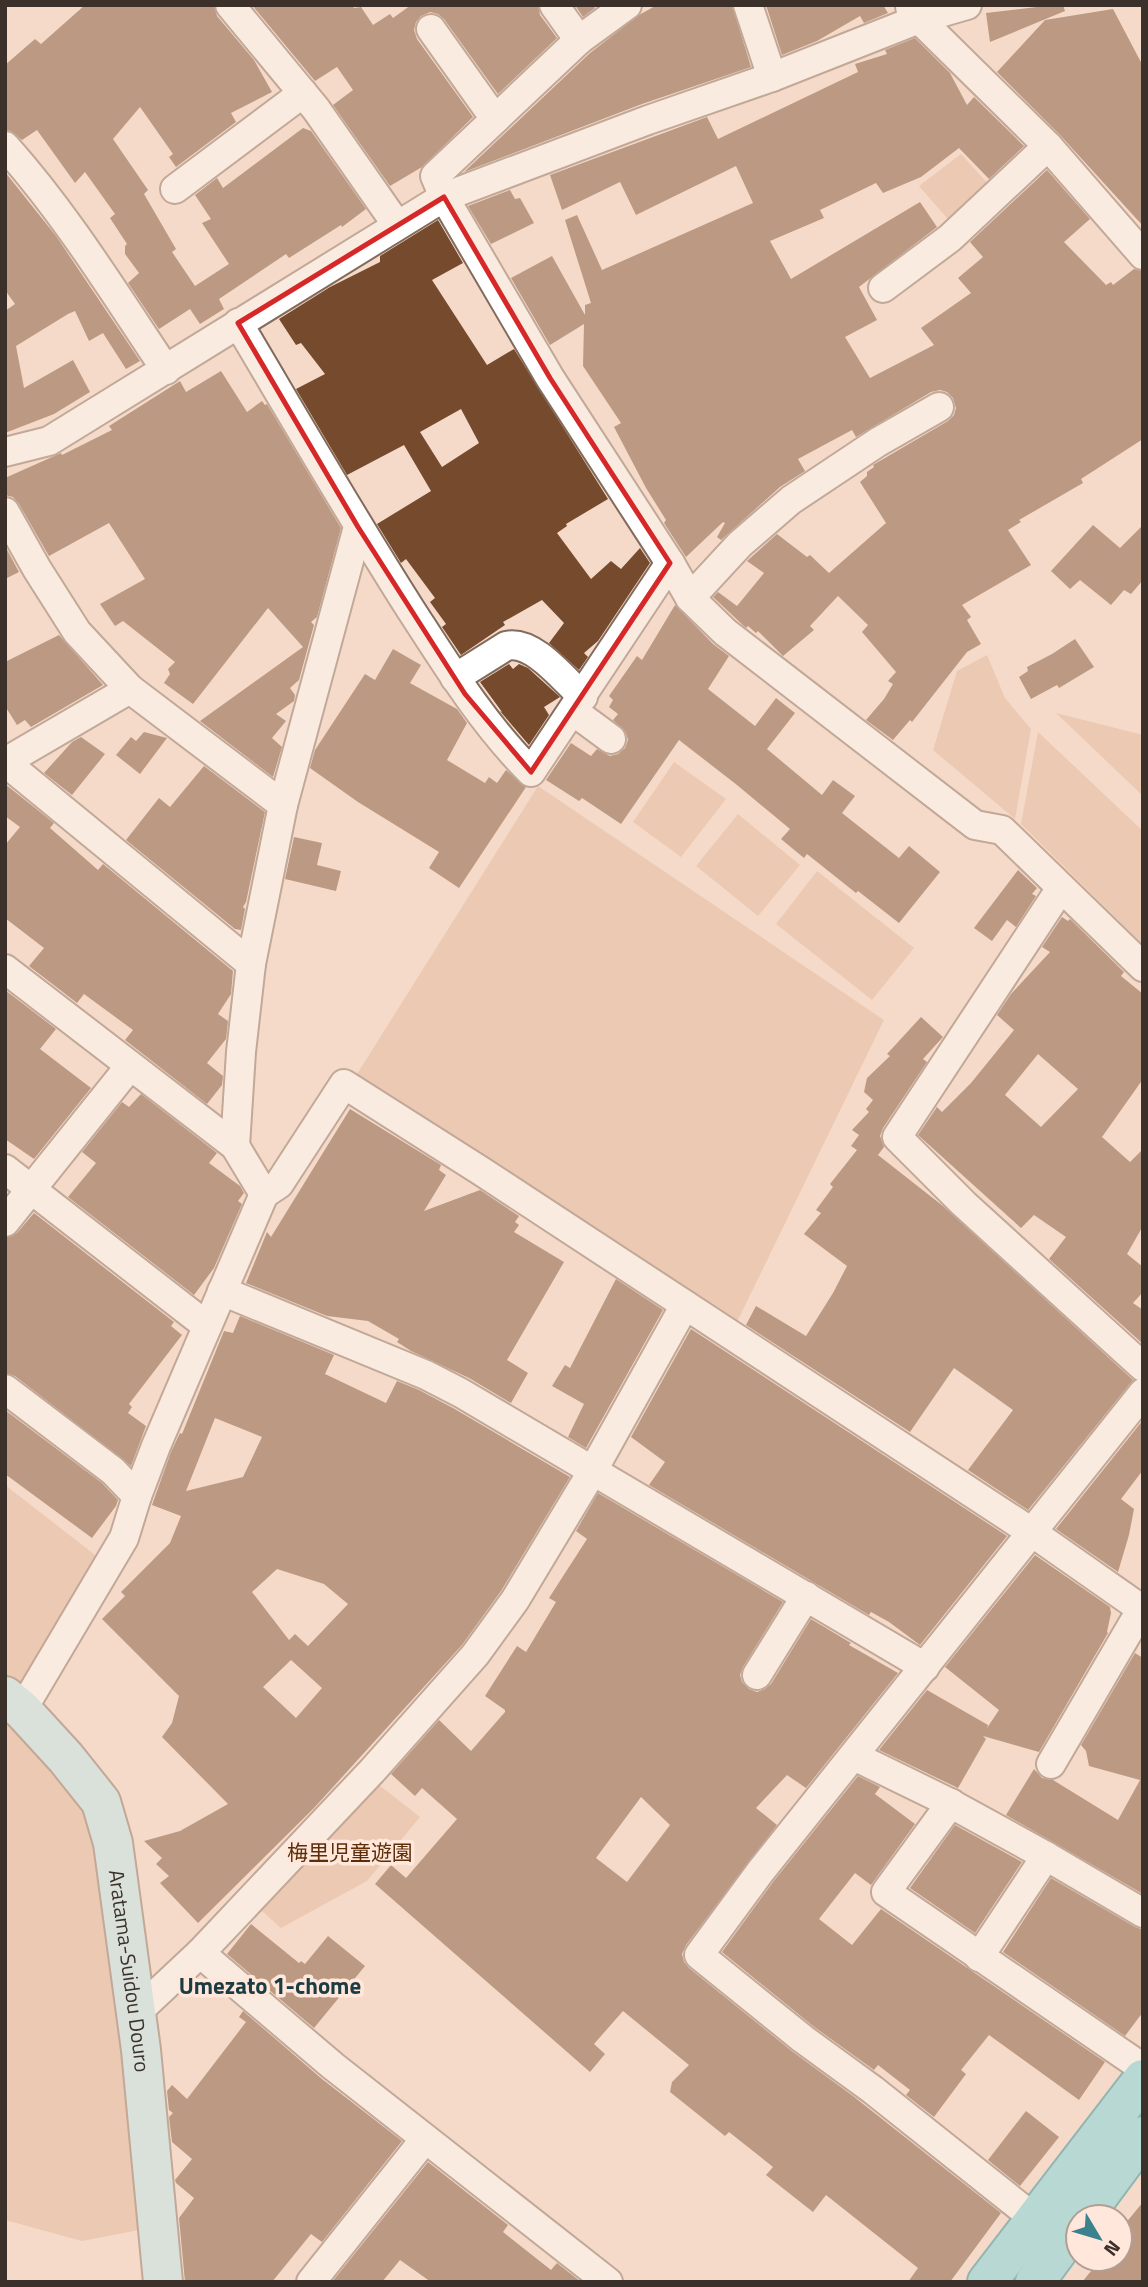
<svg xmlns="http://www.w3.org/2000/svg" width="1148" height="2287" font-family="'Titillium Web','Noto Sans JP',sans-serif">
<rect width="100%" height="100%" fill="#f5dac9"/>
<!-- green -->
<g fill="#e1b498">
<path d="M961,154l31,34 -39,37 -34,-39z"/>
<path d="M987,655l18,43 26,31 -16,90 -82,-69 24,-79z"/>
<path d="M1056,713l87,22v61z"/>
<path d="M1038,732l105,99v114l-122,-121z"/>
<path d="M674,762l52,37 -45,58 -48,-35z"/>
<path d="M538,786l346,234 -147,302 -385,-240z"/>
<path d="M738,814l62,51 -42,51 -62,-50z"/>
<path d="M817,871l97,77 -42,52 -96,-76z"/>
<path d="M5,1485l94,73 -81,128 -13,1z"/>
<path d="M19,1715l79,89 57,423 -73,14 -77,-21v-496z"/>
<path d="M374,1781l46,36 -53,64 -86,47 -26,-23z"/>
</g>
<!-- building -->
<g fill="#764a2d" fill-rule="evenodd">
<path d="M85,5h129l3,11 37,44 18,32 -41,21 5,9 -60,45 -7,-10 4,-3 -33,-47 -27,32 35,51 -4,4 32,55 -4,3 23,34 34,-22 -27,-41 9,-4 -16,-24 22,-17 6,10 80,-60 8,3 55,78 -24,18 -1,-2 -52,33 -3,-4 -67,45 5,10 -24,15 -10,-15 -31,20 -31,-46 11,-10 -14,-19v-8l2,-2 -17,-26 5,-4 -30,-42 -10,11 -38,-53 -15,10 -11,-9 -6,-1v-65l30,-26 6,5z"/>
<path d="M252,5h100l2,3 7,-1 12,18 17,-11 3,4 18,-13h127l2,10 17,23 -59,56 -54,-75 -6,-5 -8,-2 -9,4 -5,6 -2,8 3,9 56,78 -51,50 -32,19 -57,-81 20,-15 -16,-23 -22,14z"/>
<path d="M575,5h17l3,3 -12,9z"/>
<path d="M657,5h75l19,62 -109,37 -178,68 126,-119 49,-38z"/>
<path d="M766,5h117l5,8 -24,10 -4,-7 -43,25 -35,14z"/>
<path d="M1054,5h9l2,6 -75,31 -4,-29z"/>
<path d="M1113,9l30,57v160l-83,-91 -63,-63 48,-52z"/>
<path d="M915,38l35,35 17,32 7,-8 50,49 -35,33 -30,-31 -38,29 -38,16 -7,-10 -56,27 4,8 -54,23 21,38 129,-77 17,25 -78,60 18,33 -32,17 25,41 64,-33 -13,-17 50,-35 -13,-15 25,-21 -13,-15 77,-72 43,49 -26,23 42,43 5,-3 2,3 21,-16 9,2v168l-62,40 2,4 -64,37 2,2 -13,8 23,35 -69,40 9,12 -4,3 14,24 -14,8 -55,70 -2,-2 -17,20 -27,-20 18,-21 9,-15 -5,-3 8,-9 -34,-40 6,-7 -30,-29 -28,30 4,4 -31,26 -25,-25 -2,2 -8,-7 -2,2 -33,-31 5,-5 19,14 27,-33 -17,-12 30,-27 30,23 3,-2 19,18 57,-50 -26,-41 7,-6v-4l7,-5 -1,-2 75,-44 6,-6 2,-7 -3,-10 -6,-6 -7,-2 -9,2 -75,45 -4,-7 -54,29 7,12 -25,16 -59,53 -4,-3 8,-14 -2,-1 -37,35 -22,-34 2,-3 -20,-32 -32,-61 7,-4 -38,-57 1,-42 -34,21 -39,-67 41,-22 33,59v-10l6,-2 -26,-83 12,-5 25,55 151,-67 -17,-37 -100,49 -16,-33 -58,28 -12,-35 157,-58 11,22 140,-67 -3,-8 32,-10 -2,-4z"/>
<path d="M5,172l51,64 84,125 -14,8 -23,-36 -14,8 -14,-30 -7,3 -52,32 8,42 49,-28 17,32 -36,22 -49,19v-122l10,-7 -10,-14z"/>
<path d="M510,190l5,9 5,-1 14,25 -43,21 -23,-38z"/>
<path d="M438,220l25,43 -31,17 55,85 27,-16 94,150 -42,25 1,2 -10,7 34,46 20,-18 10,8 19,-21 10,15 -52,78 -14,12 4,4 -9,13 -30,-27 15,-20 -22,-23 -39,22 2,3 -44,30 -19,-28 4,-3 -16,-22 5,-4 -29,-39 -5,4 -24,-39 54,-33 -27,-46 -57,30 -51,-86 29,-15 -24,-31 -5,2 -17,-26 51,-32 50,-25v-6zM461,409l18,34 -37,24 -22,-35z"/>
<path d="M221,371l26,41 15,-11 3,4 2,-1 74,124 -24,89 -6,5 3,3 -15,55 -9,8 5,7 -1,6 -18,13 10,7 -14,17 10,9 -9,30 -73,-56 103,-74 -35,-39 -75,96 -29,-21 6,-9 -2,-5 7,-7 -52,-41 -8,5 -15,-22 45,-25 -36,-56 -60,33 -30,-52 -6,-7 -8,-2v-17l56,-25 1,2 50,-25 -3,-4 71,-45 6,11z"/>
<path d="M1093,525l27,23 23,-23v55l-12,14 -7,-4 -13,15 -31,-25 -10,9 -19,-18z"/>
<path d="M5,546l14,26 -14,7z"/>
<path d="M675,605l38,39 16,12 -21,33 47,37 21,-28 19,15 -28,36 55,46 11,-15 22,16 -13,17 57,45 10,-12 31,26 -41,51 -41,-32 -2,2 -49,-39 -3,4 -23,-19 9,-10 -53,-44 -58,-45 -58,84 -39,-26 -3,3 -33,-21 25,-37 20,13 6,-7 13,7 8,-2 7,-6 3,-8 -2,-7 -13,-13 5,-6 -9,-7 4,-7 -4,-4 28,-40 5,4z"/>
<path d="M59,635l44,50 -72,42 -6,-7 -8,5 -12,-19v-44z"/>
<path d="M1075,639l19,28 -35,21 -2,-3 -26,14 -12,-22 9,-6 -1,-4 25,-13z"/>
<path d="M393,649l28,16 -11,18 47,26 10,14 -20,37 38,23 4,-6 8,6 9,-13 20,17 -67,101 -30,-20 10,-16 -81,-50 -48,-34 5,-18 50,-76 10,6z"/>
<path d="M509,664l4,5 6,-5 9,4 32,29 -16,10 5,8 -20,30 -29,-34 2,1 -22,-30z"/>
<path d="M144,732l23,6 -27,36 -24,-19 15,-18 5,4z"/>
<path d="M81,737l24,17 -33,41 -28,-22 28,-31z"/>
<path d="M204,766l61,46 -19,90 -3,5 2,2 -4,21 -6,-1 -109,-89 33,-42 11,9z"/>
<path d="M5,784l49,39 -4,5 48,42 5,-6 130,107 -2,23 -13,20 10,7 -2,18 -19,24 16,13 -1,9 -15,19 -82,-64 8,-10 -49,-36 -7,9 -48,-37 15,-18 -39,-30v-73l15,-18 -15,-11z"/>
<path d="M294,837l28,6 -5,22 24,6 -5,20 -51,-12z"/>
<path d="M1018,870l19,18 -5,6 4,2 -20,31 -9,-7 -15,21 -18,-13z"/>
<path d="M1062,917l6,4 2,-2 54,53 -3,4 22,18v85l-41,58 28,25 13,-13v77l-16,28 16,13v25l-10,11 10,7v34l-94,-85 17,-22 -32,-22 -13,13 -103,-93 19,-28 5,5 29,-29 43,-53 -17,-15 14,-21 39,-42 -8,-5zM1038,1054l40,35 -37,38 -36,-32z"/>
<path d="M5,990l51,39 -16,20 51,39 -57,71 -29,-20z"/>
<path d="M921,1017l22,20 -20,22 4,3 -44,66 -3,8 4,11 -6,8 65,51 190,174 -105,130 -60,-40 45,-60 -59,-42 -44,64 -164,-107 10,-19 50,30 27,-43 14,-27 -43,-32 17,-21 -5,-3 17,-23 -3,-3 27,-34 -6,-4 8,-11 -7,-5 17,-18 -3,-3 7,-9 -9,-8 3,-14 23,-22 -3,-2z"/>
<path d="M141,1094l76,59 -8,10 31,23 4,7 -6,8 4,3 -28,64 -20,27 -126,-98 28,-34 -14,-11 40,-50 7,5z"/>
<path d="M350,1109l91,56 -2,5 7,5 -22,36 56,-21 39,26 -4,6 4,3 -5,7 50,30 -57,98 21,13 -17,30 -42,-25 -58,-27 -14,-9 2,-3 -31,-18 -41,-5 -81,-33 21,-51 4,5z"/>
<path d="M34,1213l140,109 -3,4 11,9 -53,69 3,3 -4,6 18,13 -15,40 -116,-90 -10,-3v-135l12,-5z"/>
<path d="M616,1279l47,31 -77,138 -18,-11 16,-33 -32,-18 13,-21 5,3z"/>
<path d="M240,1316l94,39 -9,19 61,29 11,-22 22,9 34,18 117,69 -69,114 -39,54 -148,163 -116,115 -38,-40 9,-7 -13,-12 6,-6 -18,-17 36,-10 48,-27 -66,-67 10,-14 7,-27 -77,-77 23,-23 -4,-4 49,-49 11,-27 -29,-11 19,-53 9,-19 2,1 42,-103 9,2zM215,1418l47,19 -19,40 -57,14zM277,1569l47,15 24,20 -40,42 -13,-12 -6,6 -37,-48zM291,1660l31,28 -26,30 -33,-31z"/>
<path d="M691,1329l316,207 -87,109 -31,-23 -18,-10 -2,3 -220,-130 16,-23 -34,-25z"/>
<path d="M5,1410l97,73 16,17 -2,6 -24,32 -87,-64z"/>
<path d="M1143,1420v50l-22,29 13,10 -5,26 -11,37 -62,-43z"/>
<path d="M598,1493l185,109 -40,65 -3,8 2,7 7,7 8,3 8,-3 6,-5 40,-65 40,24 -2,2 49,28 -92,115 -19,-13 -31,33 21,17 -91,120 -4,9 2,8 5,6 104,84 60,44 148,117 -51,69h-42l10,-14 -92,-73 -13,17 -47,-37 7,-8 -44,-35 -4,4 -55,-44 2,-10 17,-17 -66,-54 -29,33 11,10 -15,18 -215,-188 16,-19 15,13 51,-59 -35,-31 -7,8 -24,-22 48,-54 32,31 34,-39v-2l-20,-14 32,-50 9,6 30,-50 -7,-4 38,-59 -11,-8zM641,1797l29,28 -43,57 -31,-24z"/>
<path d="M1035,1555l75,52 1,6 -4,19 1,1 -69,119 -56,-16 3,3 -28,49 -79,-38 48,-60 61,35 -1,3 12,-18 -54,-43z"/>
<path d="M1135,1653l8,5v236l-137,-79 28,-46 8,9 11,2 65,40 22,-40 -51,-14 -3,-15 -5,-6z"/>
<path d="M858,1776l22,11 -5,7 40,30 -44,61 -16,-12 -36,46 33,26 29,-36 224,153 -26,38 -90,-65 -28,35 5,4 -32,43 -28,-22 4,-5 -32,-25 -4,5 -61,-44 -91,-74 51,-70z"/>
<path d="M955,1825l67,37 -47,71 -65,-45z"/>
<path d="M1051,1878l84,49 8,3v82l-18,24 -122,-84z"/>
<path d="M251,1924l48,39 2,-2 4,3 23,-28 37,30 -51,62 -87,-74z"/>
<path d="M243,2011l79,68 80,62 -80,101 -11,-8 -39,48h-87l-6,-64 15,-20 -18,-15 -1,-3 17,-21 -20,-17 -3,-25 4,-4 -4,-3 -2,-19 5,-6 15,14 59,-77 -7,-5z"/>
<path d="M1026,2111l33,26 -39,49 -32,-26z"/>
<path d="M428,2162l80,63 -5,7 48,38 6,-7 24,19h-150l-31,-22 -18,22h-50z"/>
<path d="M1143,2202v80h-61l19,-23h19v-29z"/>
</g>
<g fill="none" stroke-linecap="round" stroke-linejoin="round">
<defs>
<g id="street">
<path d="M230,5l86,104 81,116"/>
<path d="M554,5l25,35"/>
<path d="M627,5l-48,35 -144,136 9,21 106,181 120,185 20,35 35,34 250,193 27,5 141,137"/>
<path d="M748,5l24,72"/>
<path d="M910,7l9,12 129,127 95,109"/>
<path d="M431,29l64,90"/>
<path d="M5,146c61,68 110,148 161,224"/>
<path d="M175,189l128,-96"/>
<path d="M883,288l67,-50 98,-92"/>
<path d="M238,323c57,96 113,193 173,287 37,57 72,114 120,162l139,-209"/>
<path d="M5,452l44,-11 395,-244 204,-77 124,-43 147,-58 48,-14"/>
<path d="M5,512l32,57 40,63 53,57 153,116"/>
<path d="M690,598l50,-54 51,-44 87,-58 61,-35"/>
<path d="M455,678l51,-32c27,-7 58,34 77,51"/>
<path d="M573,711l38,28"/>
<path d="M5,762l246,202"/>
<path d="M5,762l125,-73"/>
<path d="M1061,888l-164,249 67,67 179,163"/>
<path d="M5,969l230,177 29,48 -108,252 -19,50 -13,42 -102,172"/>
<path d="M235,1146l6,-94 10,-88 32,-159 75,-278"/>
<path d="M5,1169l202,157"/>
<path d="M264,1194l15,-10 65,-100 137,87 552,362 110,77"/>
<path d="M5,1222l125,-156"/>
<path d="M222,1291l204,84 35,18 464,274"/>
<path d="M5,1389l108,82 24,25"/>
<path d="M757,1675l49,-79"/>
<path d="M854,1756l92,45 100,55 97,57"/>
<path d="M1051,1764l90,-154"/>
<path d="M951,1803l-65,89 257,176"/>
<path d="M200,1953l133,113 275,216"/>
<path d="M979,1957l67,-101"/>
<path d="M135,2014l65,-61 172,-182 103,-116 40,-55 77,-128 93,-167"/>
<path d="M1035,2219l-162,-129 -70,-51 -104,-84 61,-83 383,-479"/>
<path d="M311,2282l114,-143"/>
</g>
<g id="secondary">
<path id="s1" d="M5,1696l17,14 44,48 35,44 12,41 28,207 22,232"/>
</g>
<g id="primary">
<path d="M1083,2217l60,-81"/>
<path d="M987,2282l156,-203"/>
<path d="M1035,2282l43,-59"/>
</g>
</defs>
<!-- street casing -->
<use href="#street" stroke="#836b5c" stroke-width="32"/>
<!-- secondary casing -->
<use href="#secondary" stroke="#836b5c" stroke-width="42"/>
<!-- primary casing -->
<use href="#primary" stroke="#1a8894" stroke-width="42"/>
<!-- street -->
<use href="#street" stroke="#fff" stroke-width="28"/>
<!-- secondary -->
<use href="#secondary" stroke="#b5e9f0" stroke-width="38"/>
<!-- primary -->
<use href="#primary" stroke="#6bd4e1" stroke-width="38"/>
</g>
<!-- marked area -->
<path d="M0 0H1148V2287H0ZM444,197l106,181 120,185 -139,209 -66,-78 -107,-167 -120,-204z" fill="#f5dac9" fill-opacity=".55" fill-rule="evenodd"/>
<path fill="none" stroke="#d62828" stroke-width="5" stroke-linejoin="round" d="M444,197l106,181 120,185 -139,209 -66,-78 -107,-167 -120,-204z"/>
<g text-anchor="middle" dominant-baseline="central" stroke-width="7" stroke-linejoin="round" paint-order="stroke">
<!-- park labels -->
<g font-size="21" fill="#5c2d08" stroke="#ffe8db">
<text x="350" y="1852">梅里児童遊園</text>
</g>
<!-- street labels -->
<g font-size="21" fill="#3b312a" stroke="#ffe8db">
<text stroke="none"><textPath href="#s1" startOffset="315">Aratama-Suidou Douro</textPath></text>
</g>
<!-- neighbourhood labels -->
<g font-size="23" font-weight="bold" fill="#1b3c42" stroke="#ffe8db">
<text x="270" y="1985">Umezato 1-chome</text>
</g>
</g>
<!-- border -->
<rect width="1148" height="2287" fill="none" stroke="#3b312a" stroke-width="14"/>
<!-- north arrow -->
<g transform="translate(1099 2238) rotate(128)"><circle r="33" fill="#ffe8db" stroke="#b19f94" stroke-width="2"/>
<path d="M0-5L12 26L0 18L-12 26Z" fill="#3c828e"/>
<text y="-10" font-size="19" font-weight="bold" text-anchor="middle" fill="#3b312a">N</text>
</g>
</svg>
